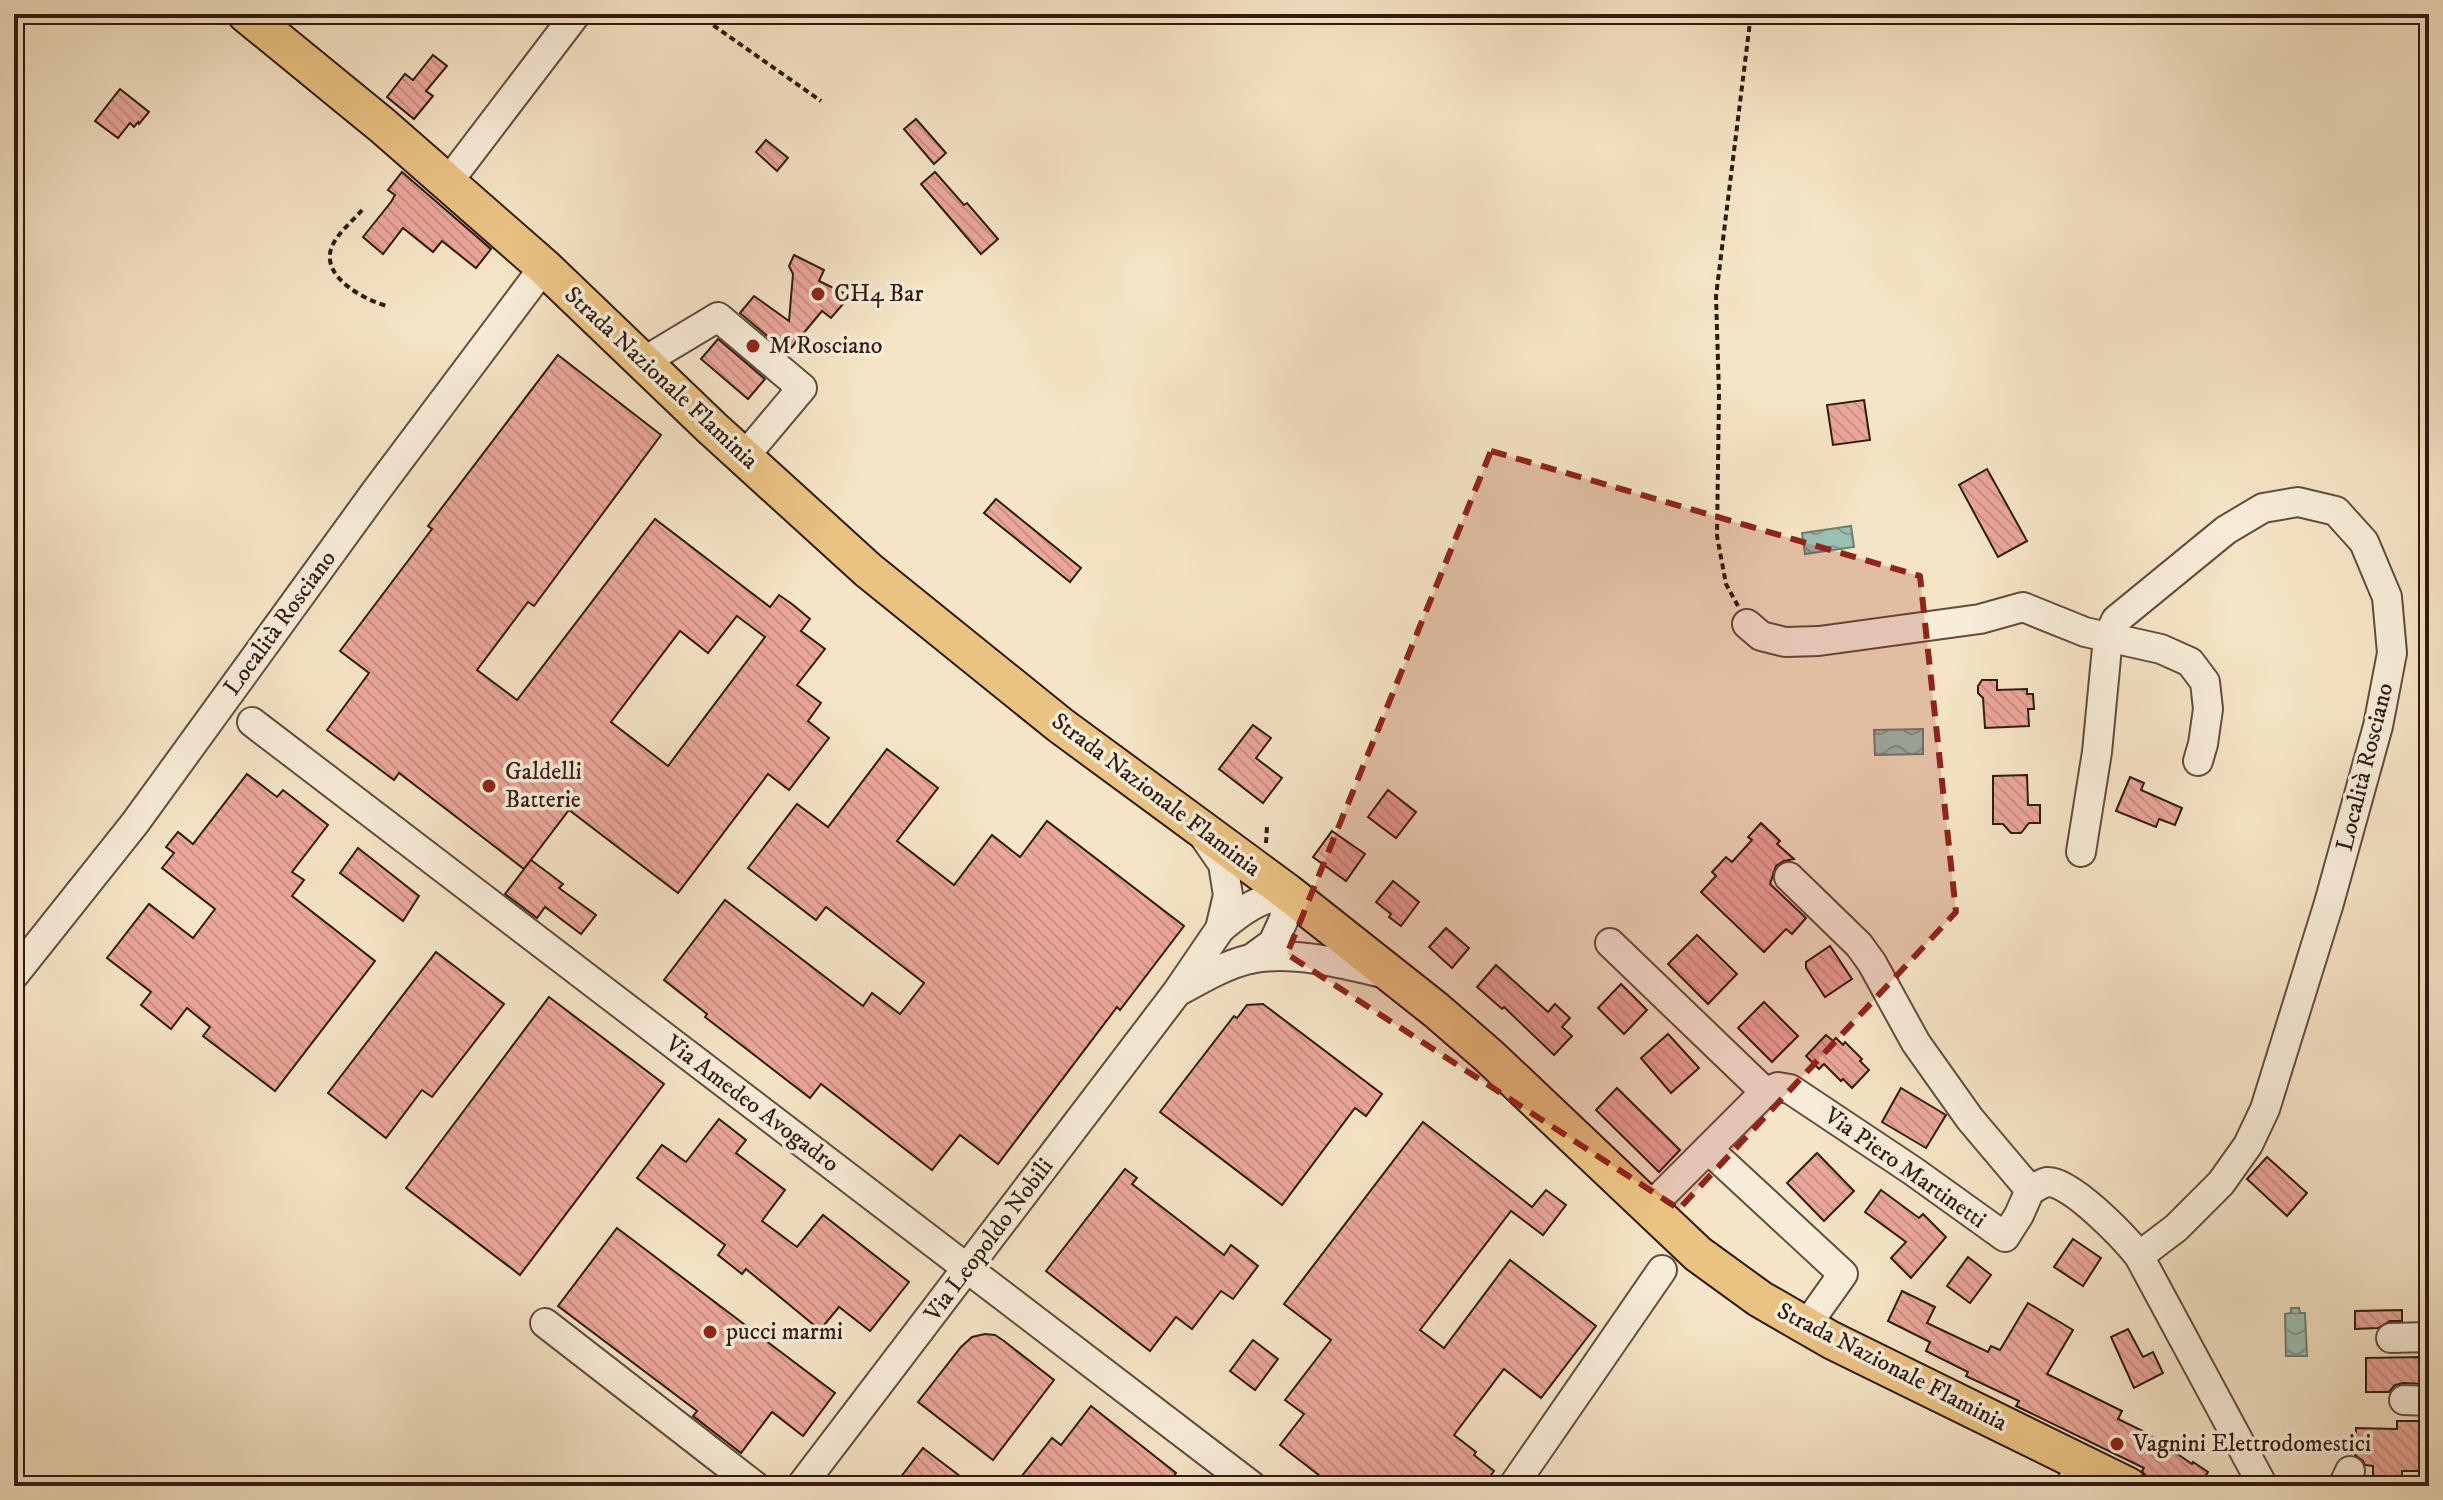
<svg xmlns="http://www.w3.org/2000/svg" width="2443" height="1500" font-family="'IM FELL DW Pica',serif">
<defs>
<pattern id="water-waves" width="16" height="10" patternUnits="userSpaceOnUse" patternTransform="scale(2)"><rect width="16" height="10" fill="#9cbfb3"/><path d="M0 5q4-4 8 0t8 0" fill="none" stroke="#809a90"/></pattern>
<pattern id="building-back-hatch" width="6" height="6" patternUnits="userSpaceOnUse" patternTransform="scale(2)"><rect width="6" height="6" fill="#eba799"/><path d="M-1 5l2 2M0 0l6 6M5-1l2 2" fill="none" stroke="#ca8f83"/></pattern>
</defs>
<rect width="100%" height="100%" fill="#f5e4c5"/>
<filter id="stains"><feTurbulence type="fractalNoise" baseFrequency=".0025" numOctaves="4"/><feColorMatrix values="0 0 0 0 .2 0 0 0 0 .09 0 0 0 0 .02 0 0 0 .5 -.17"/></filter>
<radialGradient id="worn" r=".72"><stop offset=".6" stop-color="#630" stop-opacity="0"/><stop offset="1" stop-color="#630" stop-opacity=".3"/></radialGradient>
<!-- water -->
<g fill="url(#water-waves)" stroke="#717d72" stroke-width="2">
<path d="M1851,526l3,21 -49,7 -3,-21z"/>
<path d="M1923,729v25l-48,1 -1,-25z"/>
<path d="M2291,1308h8l1,5h5l2,43h-21l-1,-42 6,-1z"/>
</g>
<!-- building -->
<g fill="url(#building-back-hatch)" stroke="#311a10" stroke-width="2" fill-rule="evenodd">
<path d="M433,55l14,11 -21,25 7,5 -19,23 -27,-22 18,-23 8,6z"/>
<path d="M120,89l29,23 -10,12 -1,-2 -4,5 -4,-4 -12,15 -23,-17z"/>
<path d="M916,119l30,34 -12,11 -30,-35z"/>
<path d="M766,140l22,18 -11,13 -21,-19z"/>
<path d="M402,172l89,77 -15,19 -34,-27 -9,11 -30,-24 -20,26 -20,-17 28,-35 4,-7 -7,-5z"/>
<path d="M935,172l29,33 3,-2 31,36 -17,15 -60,-70z"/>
<path d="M794,255l30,15 -5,11 31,15 -19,22 -9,-7 -35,42 -47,-40 14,-17 35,25 4,-47 -4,-8z"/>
<path d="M718,339l47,40 -17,20 -47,-40z"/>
<path d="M558,355l103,80 -127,171 -6,-4 -51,68 40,30 138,-181 115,88 9,-12 13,9 18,15 -9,12 24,18 -28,36 24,18 -13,18 21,17 -40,52 -21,-16 -90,119 -109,-83 -45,59 -125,-96 -5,7 -67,-50 42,-57 -29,-22 92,-122 -4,-3zM737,616l28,21 -97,129 -57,-44 69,-91 28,22z"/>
<path d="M1864,400l6,40 -37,5 -6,-40z"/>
<path d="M1987,469l40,72 -29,16 -39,-72z"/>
<path d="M996,499l85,69 -11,14 -86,-69z"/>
<path d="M1982,680h15v10l30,-1v5h6l1,15h-6l1,17 -44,2 -2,-30 -5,-5v-7z"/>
<path d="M1253,725l18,13 -15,20 26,20 -19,25 -44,-34z"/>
<path d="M887,749l51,39 -41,53 57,44 38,-50 28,22 27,-36 137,105 -64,84 -3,-3 -119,157 -38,-29 -28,35 -111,-86 -11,14 -105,-81 2,-3 -43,-34 61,-80 138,106 9,-13 28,21 24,-31 -98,-76 -10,13 -68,-52 49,-64 31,23z"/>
<path d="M247,774l30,23 6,-7 45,35 -36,47 12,8 -12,16 83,65 -100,130 -72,-55 7,-9 -23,-19 -16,21 -30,-24 10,-13 -44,-34 42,-54 44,34 22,-29 -53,-41 12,-15 -8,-6 12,-15 15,12z"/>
<path d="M2027,775l1,30h12v18h-11l-8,10h-10l-8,-9h-10v-48z"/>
<path d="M2130,777l14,6 -3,7 41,18 -7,17 -16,-6 -3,8 -40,-16z"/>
<path d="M1388,790l28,22 -20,26 -28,-21z"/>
<path d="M1761,823l19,18 -3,3 17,15 -10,2 -8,5 -6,18 36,34 -14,16 -6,-5 -22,23 -63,-60 15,-16 -4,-4 14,-15 6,5 20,-22 -4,-3z"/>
<path d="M1332,831l33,23 -19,27 -33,-24z"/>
<path d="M358,848l61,48 -16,25 -63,-48z"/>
<path d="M531,860l32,24 -4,4 37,27 -15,19 -36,-27 -8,11 -32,-24z"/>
<path d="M1393,881l26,21 -18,24 -12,-9 2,-3 -15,-12z"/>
<path d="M1446,928l23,20 -17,20 -23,-21z"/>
<path d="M1697,935l40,39 -29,30 -40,-40z"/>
<path d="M1830,946l22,33 -27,18 -19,-29v-6z"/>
<path d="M436,952l68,52 -72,93 -10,-7 -36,48 -58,-45z"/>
<path d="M1496,965l52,47 7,-8 15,14 -8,9 10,9 -18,19 -50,-48 -2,2 -25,-22z"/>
<path d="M1621,984l26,26 -23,24 -26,-26z"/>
<path d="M549,997l115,87 -144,191 -114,-87z"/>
<path d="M1764,1002l34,34 -26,26 -34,-34z"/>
<path d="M1263,1004l119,90 -16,22 -11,-8 -73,97 -122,-93 74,-96 3,2 10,-13z"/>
<path d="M1668,1034l31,34 -28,25 -30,-35z"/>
<path d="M1826,1035l7,6 3,-3 7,7 2,-3 17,17 -2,2 9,9 -17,18 -9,-9 -2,2 -17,-17 -5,5 -13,-13z"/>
<path d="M1617,1088l63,62 -21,22 -63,-62z"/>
<path d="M1901,1088l45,27 -20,33 -44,-26z"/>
<path d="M719,1119l27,21 -10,13 49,37 -23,31 35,26 26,-32 86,67 -39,49 -31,-24 -19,23 -74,-61 -4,5 -24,-19 7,-10 -88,-67 25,-33 24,17z"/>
<path d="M1423,1122l109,85 14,-17 20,15 -23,30 -32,-24 -91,119 24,18 66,-88 86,66 -55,72 -37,-29 -50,66 22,17 -2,3 20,16 -11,15h-150l-53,-41 24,-31 -19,-14 46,-60 -47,-36z"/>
<path d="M1817,1153l37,38 -30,30 -37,-38z"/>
<path d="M2267,1157l40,36 -20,23 -40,-37z"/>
<path d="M1125,1169l12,9 -5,6 92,71 7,-10 27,21 -25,33 -12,-8 -29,38 -16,-12 -26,34 -104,-80z"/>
<path d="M1881,1190l38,28 4,-4 23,23 -35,41 -20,-20 15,-16 -41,-30z"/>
<path d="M617,1228l218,165 -32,43 -31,-24 -31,41 -48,-37 4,-5 -139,-105z"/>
<path d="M2073,1239l28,19 -18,28 -29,-19z"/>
<path d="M1968,1257l23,18 -21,28 -23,-17z"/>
<path d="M1902,1291l33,16 -8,16 61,29 3,-6 9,4 28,-47 45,27 -26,44 75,37 -4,8 29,14 45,31 1,-2 15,10 -9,14h-41l-11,-8 -5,-7 2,-3 -128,-62 3,-5 -53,-25 2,-4 -42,-21 4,-9 -42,-21z"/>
<path d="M2402,1310v11h-12l-12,7 -23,1v-18z"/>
<path d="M2128,1329l15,28 10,-5 10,21 -29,15 -23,-51z"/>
<path d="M985,1334l10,1 9,6 50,39 -61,80 -75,-58 43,-55 11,-10z"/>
<path d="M1253,1340l25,19 -23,31 -25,-19z"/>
<path d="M2422,1357l1,27 -19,-1 -9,2 -6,7h-23v-34z"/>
<path d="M1091,1406l85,67 -10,13h-152l38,-48 9,7z"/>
<path d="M2397,1421h32v50h-27v11h-29v-16l-8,-1 -2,-4 -8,-6 1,-27 41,1z"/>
<path d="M923,1448l50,38h-79z"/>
</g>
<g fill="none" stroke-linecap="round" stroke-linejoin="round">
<defs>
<g id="minor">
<path d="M448,182l128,-168"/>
<path d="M643,362l75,-45 84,71 -58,69"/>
<path d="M1747,624l14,12 24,6 34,-1 161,-22 43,-12 62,25 76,17 29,13 15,20 3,27 -5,35 -5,17"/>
<path d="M252,722l1000,764"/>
<path d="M2081,852l16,-100 11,-115 8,-17 110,-90 37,-22 35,-6 38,9 28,31 23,55 5,56 -14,73 -49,177 -64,206 -17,36 -27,38 -45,45 -37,28"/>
<path d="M1789,877l70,68 13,18 44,80 54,76 60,71"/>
<path d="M1220,929c23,-20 38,-29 67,-37l-3,27 -11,24 -22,16"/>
<path d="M1610,943l155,149"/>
<path d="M14,975l121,-152 241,-332 168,-224"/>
<path d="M1181,990c22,-12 44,-25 69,-31 41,-9 96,5 137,15"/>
<path d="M1708,1149l135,125 -37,52"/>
<path d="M2030,1190c5,-2 12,-7 17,-8 23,-2 78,56 92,74l124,230"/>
<path d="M1648,1209l117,-117 13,-5 12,2 123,82 92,66 14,-22 11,-25"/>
<path d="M545,1323l210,163"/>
<path d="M2391,1338l38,-1"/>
<path d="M2404,1400l25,1"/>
<path d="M801,1486l376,-494 43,-63 8,-34 -5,-31 -18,-26"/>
<path d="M1513,1486l149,-216"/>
<path d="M2070,1486l12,-24"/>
<path d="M2343,1486l7,-15"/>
</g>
<path id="major" d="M246,14l137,112 161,141 168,161 156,142 192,155 227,167 149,118 53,46 209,198 62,45 71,41 297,146"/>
</defs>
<!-- minor casing -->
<use href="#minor" stroke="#624c3d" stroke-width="32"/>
<!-- major casing -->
<use href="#major" stroke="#311a10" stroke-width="40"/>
<!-- path -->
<g stroke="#311a10" stroke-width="4" stroke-dasharray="6 4" stroke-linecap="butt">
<path d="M697,14l124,87"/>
<path d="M362,210c-10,12 -26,24 -31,39 -9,29 34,51 56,57"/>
<path d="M1738,606l-12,-22 -9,-48 2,-142 -3,-98 35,-282"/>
<path d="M1266,843l1,-17"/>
</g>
<!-- minor -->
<use href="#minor" stroke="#f8edd9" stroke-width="28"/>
<!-- major -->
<use href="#major" stroke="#eac282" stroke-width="36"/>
</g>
<!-- marked area -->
<path fill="#8f2418" fill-opacity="0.2" stroke="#8f2418" stroke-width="6" stroke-dasharray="16 10" stroke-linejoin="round" d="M1491,451l429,125 36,336 -277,297 -392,-255z"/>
<!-- markers -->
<g fill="#8f2418" stroke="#f8edd9" stroke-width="3">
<circle cx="818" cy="294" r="8"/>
<circle cx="753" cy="346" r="8"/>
<circle cx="489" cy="786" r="8"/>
<circle cx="710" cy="1332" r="8"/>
<circle cx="2117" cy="1444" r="8"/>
</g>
<g text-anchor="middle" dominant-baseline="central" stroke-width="7" stroke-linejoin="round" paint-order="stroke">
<!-- poi labels -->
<g font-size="24" fill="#311a10" stroke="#f8edd9" text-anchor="start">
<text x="834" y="294">CH4 Bar</text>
<text x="769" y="346">M Rosciano</text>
<text x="505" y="772">Galdelli<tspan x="505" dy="28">Batterie</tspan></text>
<text x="726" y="1332">pucci marmi</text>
<text x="2133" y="1444">Vagnini Elettrodomestici</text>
</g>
<!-- street labels -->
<g font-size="24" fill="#311a10" stroke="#f8edd9">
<text transform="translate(661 378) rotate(43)">Strada Nazionale Flaminia</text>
<text transform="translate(280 623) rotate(-54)">Località Rosciano</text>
<text transform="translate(2365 767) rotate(-76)">Località Rosciano</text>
<text transform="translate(1156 795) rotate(37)">Strada Nazionale Flaminia</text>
<text transform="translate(752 1104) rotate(37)">Via Amedeo Avogadro</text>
<text transform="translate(1905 1168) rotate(35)">Via Piero Martinetti</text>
<text transform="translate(989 1240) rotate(-53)">Via Leopoldo Nobili</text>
<text transform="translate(1892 1367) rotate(27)">Strada Nazionale Flaminia</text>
</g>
</g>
<!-- margin -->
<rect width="2443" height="1500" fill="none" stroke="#f5e4c5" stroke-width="48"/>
<rect x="16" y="16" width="2411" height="1468" fill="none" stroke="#311a10" stroke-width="4"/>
<rect x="24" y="24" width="2395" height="1452" fill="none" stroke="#311a10" stroke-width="2"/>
<rect width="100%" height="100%" filter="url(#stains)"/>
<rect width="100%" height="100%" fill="url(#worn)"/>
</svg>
